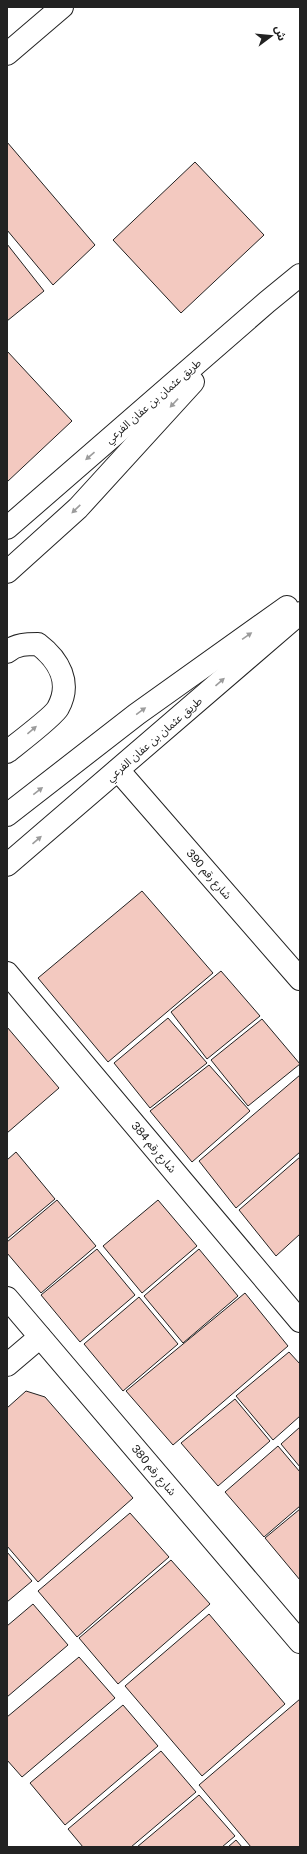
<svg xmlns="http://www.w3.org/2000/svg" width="307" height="1854" font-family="'Public Sans','Noto Sans Arabic',sans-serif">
<rect width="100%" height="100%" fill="#fff"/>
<!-- building -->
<g fill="#f3c9c0" stroke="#222">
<path d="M7,142l88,103 -42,40 -46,-55z"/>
<path d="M195,162l69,73 -83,78 -68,-73z"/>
<path d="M7,244l37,47 -37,30z"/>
<path d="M7,351l65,70 -65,61z"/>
<path d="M142,891l71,82 -105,89 -70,-84z"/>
<path d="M221,971l39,45 -53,43 -36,-47z"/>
<path d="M168,1018l39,45 -57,45 -36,-45z"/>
<path d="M262,1019l38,45 -52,42 -37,-46z"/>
<path d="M7,1027l52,61 -52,45z"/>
<path d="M209,1065l41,46 -58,51 -42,-51z"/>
<path d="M300,1075v77l-64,56 -37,-47z"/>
<path d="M16,1152l39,47 -48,40v-79z"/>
<path d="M300,1157v77l-24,22 -37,-46z"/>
<path d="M57,1200l39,46 -55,47 -34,-40v-11z"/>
<path d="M158,1200l39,46 -55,47 -39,-47z"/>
<path d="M97,1249l38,46 -55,47 -39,-47z"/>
<path d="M199,1249l39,47 -55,47 -39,-47z"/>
<path d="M245,1293l43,53 -115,99 -47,-54z"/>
<path d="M139,1297l39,47 -55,47 -39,-47z"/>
<path d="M289,1352l11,12v52l-27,24 -37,-44z"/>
<path d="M26,1391l19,6 88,101 -95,84 -31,-36v-138z"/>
<path d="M235,1399l35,42 -52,45 -37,-43z"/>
<path d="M300,1427v40l-19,-23z"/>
<path d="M278,1446l22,26v34l-36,31 -39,-45z"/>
<path d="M300,1509v71l-35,-42z"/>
<path d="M130,1513l39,44 -92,80 -39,-46z"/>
<path d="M7,1552l25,29 -25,21z"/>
<path d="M171,1560l39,44 -92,80 -39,-46z"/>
<path d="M33,1604l35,41 -61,52v-71z"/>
<path d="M209,1614l76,90 -83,72 -77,-90z"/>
<path d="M79,1657l36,41 -93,79 -15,-17v-43z"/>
<path d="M300,1699v148h-49l-52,-62z"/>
<path d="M123,1705l35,41 -93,79 -35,-42z"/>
<path d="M161,1751l35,41 -65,55h-48l-15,-18z"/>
<path d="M199,1795l36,41 -13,11h-85z"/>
<path d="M236,1840l6,7h-14z"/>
</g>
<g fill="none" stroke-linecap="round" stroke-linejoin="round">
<defs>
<g id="minor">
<path d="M7,54l55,-47"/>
<path d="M118,770l182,209"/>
<path d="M7,973l293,348"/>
<path d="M7,1298l293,344"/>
<path d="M7,1365l33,-28"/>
</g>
<g id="secondary">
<path d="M7,528l260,-226 33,-27"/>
<path d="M7,572l71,-64 115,-126"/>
<path d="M7,815l130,-101 150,-107"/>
<path d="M7,865l293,-252"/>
</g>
<path id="primary" d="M7,652c9,-8 20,-8 31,-8 21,16 34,39 20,64 -4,8 -41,36 -51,44"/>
</defs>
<!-- minor casing -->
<use href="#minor" stroke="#222" stroke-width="24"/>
<!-- secondary casing -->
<use href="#secondary" stroke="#222" stroke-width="24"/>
<!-- primary casing -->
<use href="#primary" stroke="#222" stroke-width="24"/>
<!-- minor -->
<use href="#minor" stroke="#fff" stroke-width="22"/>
<!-- secondary -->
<use href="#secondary" stroke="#fff" stroke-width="22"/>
<!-- primary -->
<use href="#primary" stroke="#fff" stroke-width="22"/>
</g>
<!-- one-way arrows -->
<defs><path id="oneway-solid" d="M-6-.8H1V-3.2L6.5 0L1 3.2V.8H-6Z"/></defs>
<g fill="#9c9c9c">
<use href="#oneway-solid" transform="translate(174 403) rotate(133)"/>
<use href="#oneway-solid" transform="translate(90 456) rotate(139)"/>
<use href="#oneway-solid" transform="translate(76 509) rotate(136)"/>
<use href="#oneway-solid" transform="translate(247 636) rotate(-35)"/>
<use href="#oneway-solid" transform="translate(220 682) rotate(-41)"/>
<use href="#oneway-solid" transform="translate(141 711) rotate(-36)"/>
<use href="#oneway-solid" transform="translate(32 730) rotate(-40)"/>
<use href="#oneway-solid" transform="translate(38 791) rotate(-38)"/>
<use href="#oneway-solid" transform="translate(37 840) rotate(-41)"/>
</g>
<g text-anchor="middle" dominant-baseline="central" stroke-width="3" stroke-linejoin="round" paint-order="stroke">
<!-- street labels -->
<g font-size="11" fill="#222" stroke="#fff">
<text transform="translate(153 401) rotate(-41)">طريق عثمان بن عفان الفرعي</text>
<text transform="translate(154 739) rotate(-41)">طريق عثمان بن عفان الفرعي</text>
<text transform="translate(209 874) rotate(49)">شارع رقم 390</text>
<text transform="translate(154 1147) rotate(50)">شارع رقم 384</text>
<text transform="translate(154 1470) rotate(50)">شارع رقم 380</text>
</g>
</g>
<!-- border -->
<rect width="307" height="1854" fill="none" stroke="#222222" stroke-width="16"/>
<!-- north arrow -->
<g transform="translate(271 36) rotate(74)" stroke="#ffffff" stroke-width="3" paint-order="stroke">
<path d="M0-3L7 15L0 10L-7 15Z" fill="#222222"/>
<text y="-6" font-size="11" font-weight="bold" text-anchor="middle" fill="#222222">ش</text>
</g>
</svg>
